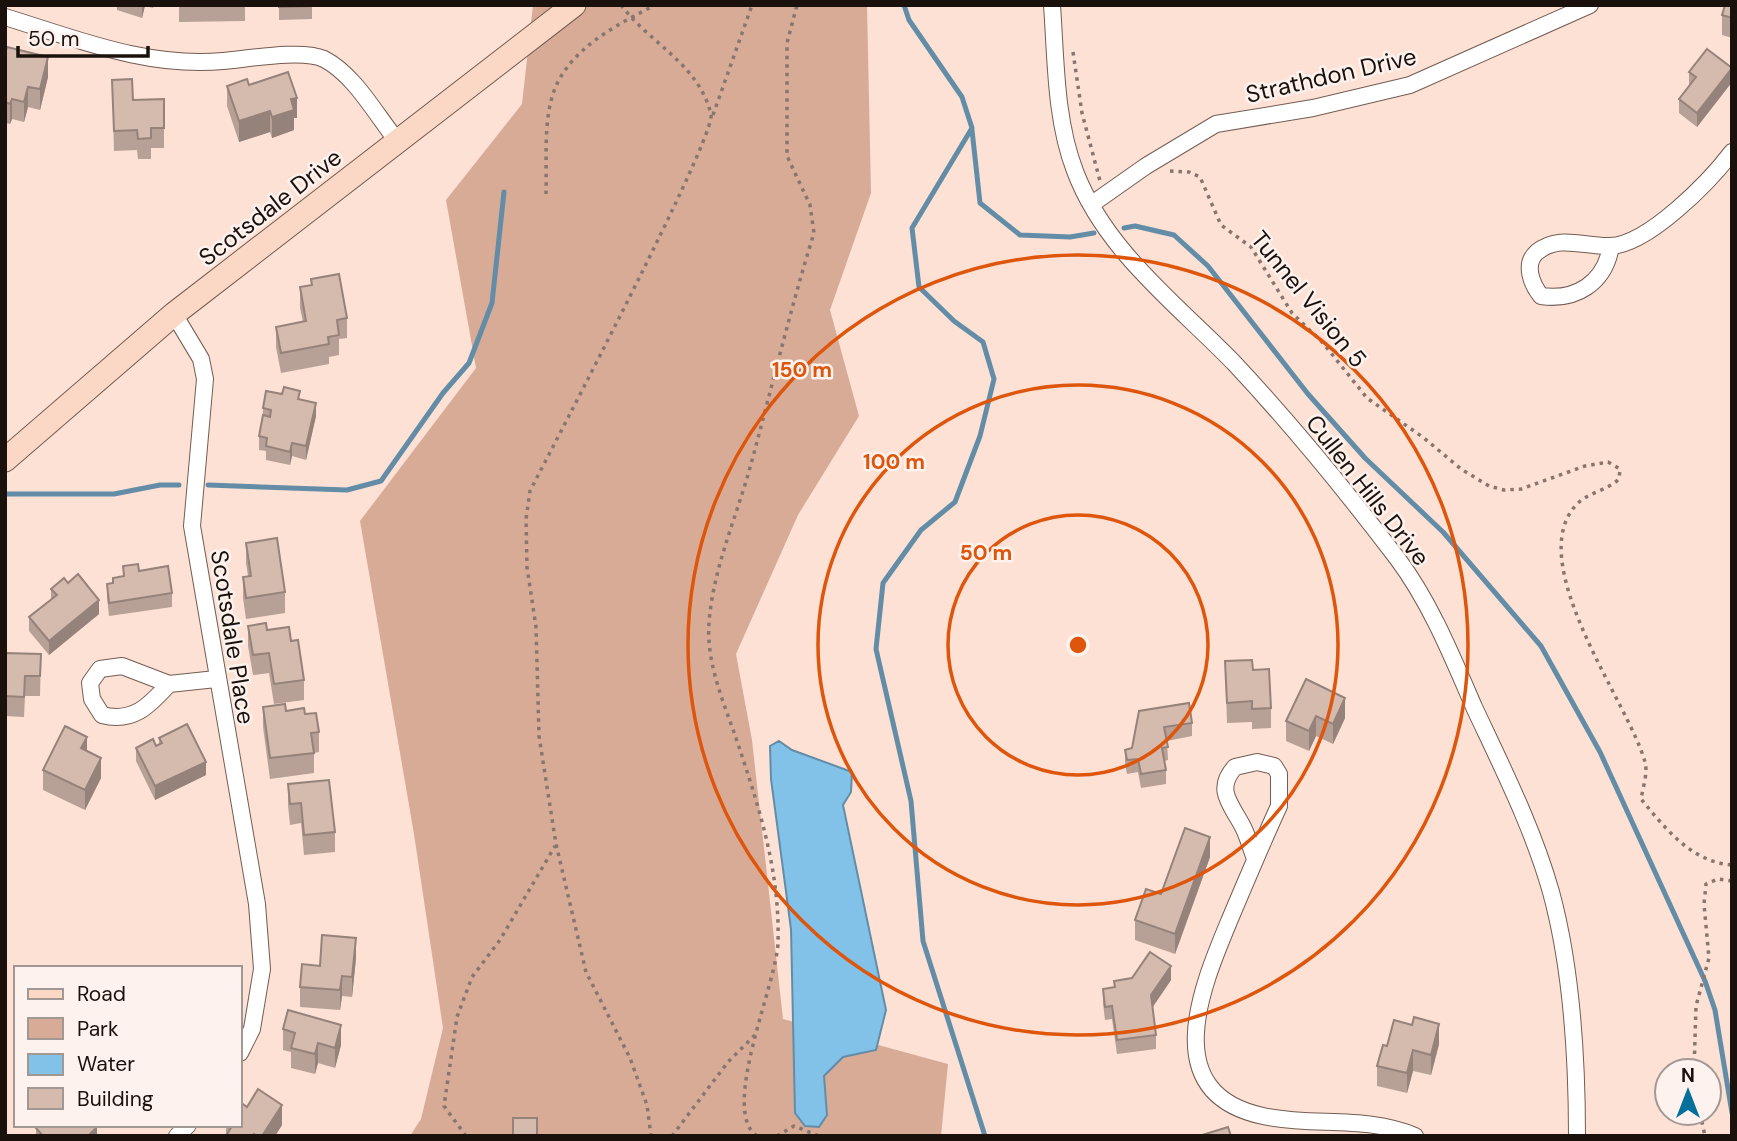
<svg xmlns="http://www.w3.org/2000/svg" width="1737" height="1141" font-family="'DM Sans',sans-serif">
<rect width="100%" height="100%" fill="#fde1d5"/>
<!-- green -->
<path fill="#d8ab97" d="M533,5h334l4,188 -41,117 29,106 -61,99 -62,139 16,86 31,279 165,45 -7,72h-531l11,-17 22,-91 -29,-194 -54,-313 116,-153 -30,-168 76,-96z"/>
<!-- water -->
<path fill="#82c2e9" stroke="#638da7" stroke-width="2" d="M779,741l13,9 60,22 -1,20 -8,13 43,205 -10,40 -33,7 -19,19 3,39 -8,12 -14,-1 -10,-13 -4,-184 -20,-150 -1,-33z"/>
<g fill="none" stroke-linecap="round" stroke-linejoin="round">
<!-- stream -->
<g stroke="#638da7" stroke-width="5">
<path d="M904,5l5,15 53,77 10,31 -60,100 7,59 35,34 29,21 11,37 -14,57 -25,66 -34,28 -38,53 -7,66 35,152 12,140 62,195"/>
<path d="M972,130l8,73 40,32 50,2 24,-4"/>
<path d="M1124,228l11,-2 39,9 34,31 100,128 57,64 78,74 98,114 59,106 105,229 10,29 17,103"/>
<path d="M208,485l139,5 34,-9 62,-88 26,-30 23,-60 12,-111"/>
<path d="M5,494h109l46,-9h19"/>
</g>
<defs>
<g id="street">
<path d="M1052,5c4,55 3,114 23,166 30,80 103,134 160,193 57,61 111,127 162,194 33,44 55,98 77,149 28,60 59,121 77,185 21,77 26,164 26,244"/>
<path d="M5,17c72,22 142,51 218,44 24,-2 80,-12 101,-2 31,16 52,56 74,83"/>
<path d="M1092,204l54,-38 70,-42 97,-16 97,-23 180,-80"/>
<path d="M1611,246c-6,37 -35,55 -70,50 -9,-11 -18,-32 -4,-44 22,-18 47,-5 73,-6 38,-1 100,-65 122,-94"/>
<path d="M174,314l27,45 4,20 -13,147 65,378 5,65 -10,60 -12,24"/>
<path d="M169,684c-20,22 -36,39 -67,31l-10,-16 -2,-16 10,-14 22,-3 47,18 47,-5"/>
<path d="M1255,859c-4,-11 -7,-22 -12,-32 -11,-22 -29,-37 -8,-60l22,-5 17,4 5,8v32c-17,37 -33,75 -49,113 -28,67 -74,174 33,197 50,11 104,-1 152,20"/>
<path d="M177,1136l11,-11"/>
</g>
<path id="secondary" d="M5,460l169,-146 400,-309"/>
</defs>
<!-- street casing -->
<use href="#street" stroke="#735c51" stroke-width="18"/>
<!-- secondary casing -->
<use href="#secondary" stroke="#735c51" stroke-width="25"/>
<!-- path -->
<g stroke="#88766e" stroke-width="3.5" stroke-dasharray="3.5 5" stroke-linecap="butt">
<path d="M621,5c29,39 77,58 90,109 6,21 -159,334 -181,377l-4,28 1,48 9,60 3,109 17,108 30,128 44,86 17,47 4,31"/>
<path d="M1073,52l9,61 18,68"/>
<path d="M713,115l39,-110"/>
<path d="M1170,171l19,1 11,5 21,48 30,22 41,66 31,30 44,55 57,40 37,31 28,17 15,4 17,-1 64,-23 23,-4 12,7 -1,10c-11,11 -29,13 -41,24 -58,57 51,200 67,259 3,10 -2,26 -4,37 24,29 50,63 91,66"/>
<path d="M546,194c1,-32 -3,-73 8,-103 16,-43 63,-66 101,-86"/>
<path d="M1694,1071l2,-65 13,-48 -5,-54 2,-20 12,-5 14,2"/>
<path d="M1700,1113l5,23"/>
<path d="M466,1136l-22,-30 13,-89 15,-40 28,-37 55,-94"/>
<path d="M672,1136l56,-74 27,-27"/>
<path d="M757,1136c-38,-25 21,-156 21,-194 2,-71 -19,-135 -41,-201 -13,-38 -31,-78 -28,-118 4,-55 28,-107 42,-159 21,-77 39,-154 63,-231l-4,-28 -23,-49v-113l10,-38"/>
<path d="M777,1136l17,-10 25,10"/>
</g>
<!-- street -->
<use href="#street" stroke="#fff" stroke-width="16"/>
<!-- secondary -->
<use href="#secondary" stroke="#fbd8c6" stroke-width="23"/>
</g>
<!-- wall -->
<g fill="#b7a096">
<path d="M117,5h37l-1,3 -8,-2 -3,12 -25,-8z"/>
<path d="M179,5h66v16l-66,1z"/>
<path d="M279,5l33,1v13l-33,1z"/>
<path d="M1732,5v33l-10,-3v-20z"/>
<path d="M5,54l43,23 -8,33 -12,-3 -4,15 -12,-3 -2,5 -5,-1z"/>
<path d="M1689,72l43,10 -35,45 -18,-14v-14l10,-13z"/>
<path d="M112,80l21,20 31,-1v49h-13v11h-13l-1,-9 -23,1z"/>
<path d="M249,85l48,33h-3v12l-22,8 -2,-6 -31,10 -12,-36v-20z"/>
<path d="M311,279l36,39v20l-8,1v16l-10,2v7l-48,9 -5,-26v-20l27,-5 -3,-14v-21l11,-2z"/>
<path d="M300,399l16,17 -10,44 -14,-4 -2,9 -24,-5v-9l-7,-1v-14l4,-17v-11z"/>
<path d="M246,543l39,49v21l-39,6 -3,-21v-21l5,-1 -2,-13z"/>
<path d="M123,566l16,5 33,22v14l-63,9 -2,-19v-13l6,-1v-5l10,-2z"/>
<path d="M68,583l31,31 -50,41 -20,-24v-14l22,-17v-11z"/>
<path d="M248,626l19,4 24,11 13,39v20l-30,4 -5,-31 -16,2 -5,-29z"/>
<path d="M5,653l36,1 -1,42h-15l-1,21 -19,-1z"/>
<path d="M1225,661l28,9 18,38v20l-19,1v-7l-25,1z"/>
<path d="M1306,679l39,39 -12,26 -17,-8 -7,15 -23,-10v-20z"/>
<path d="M263,707l42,7 14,18v20l-5,1v20l-44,6 -7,-52z"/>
<path d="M1139,711l53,12v13l-25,5 1,19 -4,1 2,9v14l-25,4 -3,-16 -11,2 -2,-11v-13l7,-2z"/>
<path d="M159,738l47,37 -51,25 -19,-39v-13l20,-2 3,-2z"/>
<path d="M87,751l14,27 -16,32 -42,-20v-20z"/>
<path d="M288,784l47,48v20l-31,3 -3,-32 -11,2 -2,-20z"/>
<path d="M1210,857l-35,97 -40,-14v-20l26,-26z"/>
<path d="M356,958l-4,39 -10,-1 -2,14 -40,-3v-20l20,-21z"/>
<path d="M1171,980l-18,27 3,28v14l-39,5 -5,-35 -7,1 -2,-17v-14l11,-2v-6z"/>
<path d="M283,1029l58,16 -6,23 -17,-5 -3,11 -24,-6v-16l-8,-2z"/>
<path d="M1439,1044l-8,31 -18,-4 -6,22 -30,-7v-20l10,-20z"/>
<path d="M247,1107l35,18 -7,11h-49v-11h14z"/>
<path d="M36,1128l61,8h-61z"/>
</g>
<!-- shaded-wall -->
<g fill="#95827a">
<path d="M142,5h3l-3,13z"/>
<path d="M48,57v20l-8,33v-21z"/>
<path d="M1732,68v14l-35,45v-14z"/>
<path d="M28,87v20l-4,15v-20z"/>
<path d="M297,98v20h-3v12l-22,8v-21l19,-18z"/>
<path d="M12,99v20l-2,5v-20z"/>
<path d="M270,111v21l-31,10v-21z"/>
<path d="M316,403v13l-10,44v-14z"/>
<path d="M292,443v13l-2,9v-13z"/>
<path d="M99,600v14l-50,41v-14z"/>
<path d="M1345,698v20l-12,26v-20z"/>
<path d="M1316,716v20l-7,15v-20z"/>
<path d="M87,737v20l-6,-9z"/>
<path d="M101,758v20l-16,32v-20z"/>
<path d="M206,762v13l-51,25v-14z"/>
<path d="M1210,837v20l-35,97v-20z"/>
<path d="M356,938v20l-4,39v-20z"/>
<path d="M1171,966v14l-20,29v-14z"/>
<path d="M342,976v20l-2,14v-20z"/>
<path d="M1439,1024v20l-8,31v-20z"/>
<path d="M341,1025v20l-6,23v-20z"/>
<path d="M318,1043v20l-3,11v-20z"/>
<path d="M1413,1050v21l-6,22v-20z"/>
<path d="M282,1105v20l-7,11h-13z"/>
<path d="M97,1127v9h-9z"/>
</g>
<!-- building -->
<g fill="#d5baae" stroke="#95827a" stroke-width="2">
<path d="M279,5h33v1l-33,1z"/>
<path d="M1725,5h7v13l-10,-3z"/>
<path d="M7,47l41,10 -8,32 -12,-2 -4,15 -12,-3 -2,5 -5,-2v-48z"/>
<path d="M1707,49l25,19 -35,45 -18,-14 17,-22 -7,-5z"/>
<path d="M288,72l9,26 -6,1 3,11 -22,7 -2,-6 -31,10 -12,-35 20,-7 2,6z"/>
<path d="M132,79l1,21 31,-1v29h-13v10l-13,1 -1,-9 -23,1 -2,-51z"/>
<path d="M339,274l8,44 -10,2 2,15 -11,2 1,7 -48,9 -5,-26 30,-6 -6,-34 12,-2 -1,-6z"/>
<path d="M284,387l16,4 -2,8 18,4 -10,43 -14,-3 -2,9 -24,-6 1,-8 -8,-2 4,-21 7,2 1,-7 -8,-2 3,-17 16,3z"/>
<path d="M277,538l8,54 -39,6 -3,-21 8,-1 -5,-33z"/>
<path d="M138,564l1,7 29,-5 4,27 -63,10 -2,-19 6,-1v-5l11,-2 -1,-10z"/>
<path d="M78,574l21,26 -50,41 -20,-24 28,-22 -6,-6 13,-11 4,5z"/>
<path d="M266,623l1,7 22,-3 2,14 7,-1 6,40 -30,4 -5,-31 -16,2 -5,-29z"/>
<path d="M5,653l36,1 -1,22h-15l-1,21 -19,-1z"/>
<path d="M1252,660l1,10 16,-1 2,39 -19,1v-8l-25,2 -2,-42z"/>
<path d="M1306,679l39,19 -12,26 -17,-8 -7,15 -23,-10z"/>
<path d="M1189,703l3,20 -28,4 4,20 -6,1 4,22 -25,4 -3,-15 -11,1 -2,-10 7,-2 7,-37z"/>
<path d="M285,704l1,7 18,-3 1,6 11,-1 3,19 -8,1 3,20 -44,5 -7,-51z"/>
<path d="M187,724l19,38 -51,24 -19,-38 17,-9 3,7 6,-3 -3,-5z"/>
<path d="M65,726l22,11 -6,11 20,10 -16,32 -42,-20z"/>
<path d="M329,780l6,52 -31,3 -3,-32 -11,1 -2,-20z"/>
<path d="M1185,828l25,9 -35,97 -40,-14 11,-31 15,5z"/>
<path d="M322,935l34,3 -4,39 -10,-1 -2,14 -40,-3 2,-23 18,2z"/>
<path d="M1150,952l21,14 -20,29 5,40 -39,5 -5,-34 -7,1 -2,-18 12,-2 -1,-6 18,-3z"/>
<path d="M288,1010l53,15 -6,23 -17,-5 -3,11 -24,-6 4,-15 -12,-4z"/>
<path d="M1414,1017l25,7 -8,31 -18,-5 -6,23 -30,-7 6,-21 4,1 7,-26 18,5z"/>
<path d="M258,1089l24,16 -20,31h-5l-3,-2 -1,2h-27l6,-10 -1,-1h9v-23l7,5z"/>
<rect x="513" y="1118" width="24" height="18"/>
<path d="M39,1125h56l2,2 -9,9h-45l-7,-8z"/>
<path d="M1228,1127l3,9h-32z"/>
</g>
<!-- distance rings -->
<g fill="none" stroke="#de550c" stroke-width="3.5">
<circle cx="1078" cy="645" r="130"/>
<circle cx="1078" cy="645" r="260"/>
<circle cx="1078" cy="645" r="390"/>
</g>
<g text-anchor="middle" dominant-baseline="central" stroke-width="5" stroke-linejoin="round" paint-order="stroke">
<!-- street labels -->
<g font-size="24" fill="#1a110d" stroke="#fdf2ed">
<text transform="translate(1331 75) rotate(-13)">Strathdon Drive</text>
<text transform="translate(270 207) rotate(-38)">Scotsdale Drive</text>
<text transform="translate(1309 299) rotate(51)">Tunnel Vision 5</text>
<text transform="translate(1368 490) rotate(52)">Cullen Hills Drive</text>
<text transform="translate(233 637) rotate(81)">Scotsdale Place</text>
</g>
</g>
<circle cx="1078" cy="645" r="10" fill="#de550c" stroke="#fdf2ed" stroke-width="3.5"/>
<g font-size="21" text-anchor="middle" font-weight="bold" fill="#de550c" stroke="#fdf2ed" stroke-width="5" stroke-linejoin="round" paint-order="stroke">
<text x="802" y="377">150 m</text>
<text x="894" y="469">100 m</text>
<text x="986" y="560">50 m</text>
</g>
<!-- border -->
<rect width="1737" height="1141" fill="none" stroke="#1a110d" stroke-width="14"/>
<!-- legend -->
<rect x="14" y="966" width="228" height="161" fill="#fdf2ed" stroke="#a29893" stroke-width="2"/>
<rect x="28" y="989" width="35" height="10" fill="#fbd8c6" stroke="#a29893" stroke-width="2"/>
<text x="77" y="1001" font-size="21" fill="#1a110d">Road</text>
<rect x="28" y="1018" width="35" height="21" fill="#d8ab97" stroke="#a29893" stroke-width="2"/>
<text x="77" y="1036" font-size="21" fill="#1a110d">Park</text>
<rect x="28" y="1054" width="35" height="21" fill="#82c2e9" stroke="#a29893" stroke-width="2"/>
<text x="77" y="1071" font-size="21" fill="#1a110d">Water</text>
<rect x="28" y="1088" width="35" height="21" fill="#d5baae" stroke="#a29893" stroke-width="2"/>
<text x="77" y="1106" font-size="21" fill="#1a110d">Building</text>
<!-- north arrow -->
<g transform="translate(1688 1092)"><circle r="33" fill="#fdf2ed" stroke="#a29893" stroke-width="2"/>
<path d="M0-5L12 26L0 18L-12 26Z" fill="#066f9c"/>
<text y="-10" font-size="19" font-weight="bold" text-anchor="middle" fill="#1a110d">N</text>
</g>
<!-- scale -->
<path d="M18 46v10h130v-10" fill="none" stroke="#1a110d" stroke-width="3.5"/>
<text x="28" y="46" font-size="21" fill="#1a110d" stroke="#fdf2ed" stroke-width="5" paint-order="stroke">50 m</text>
</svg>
